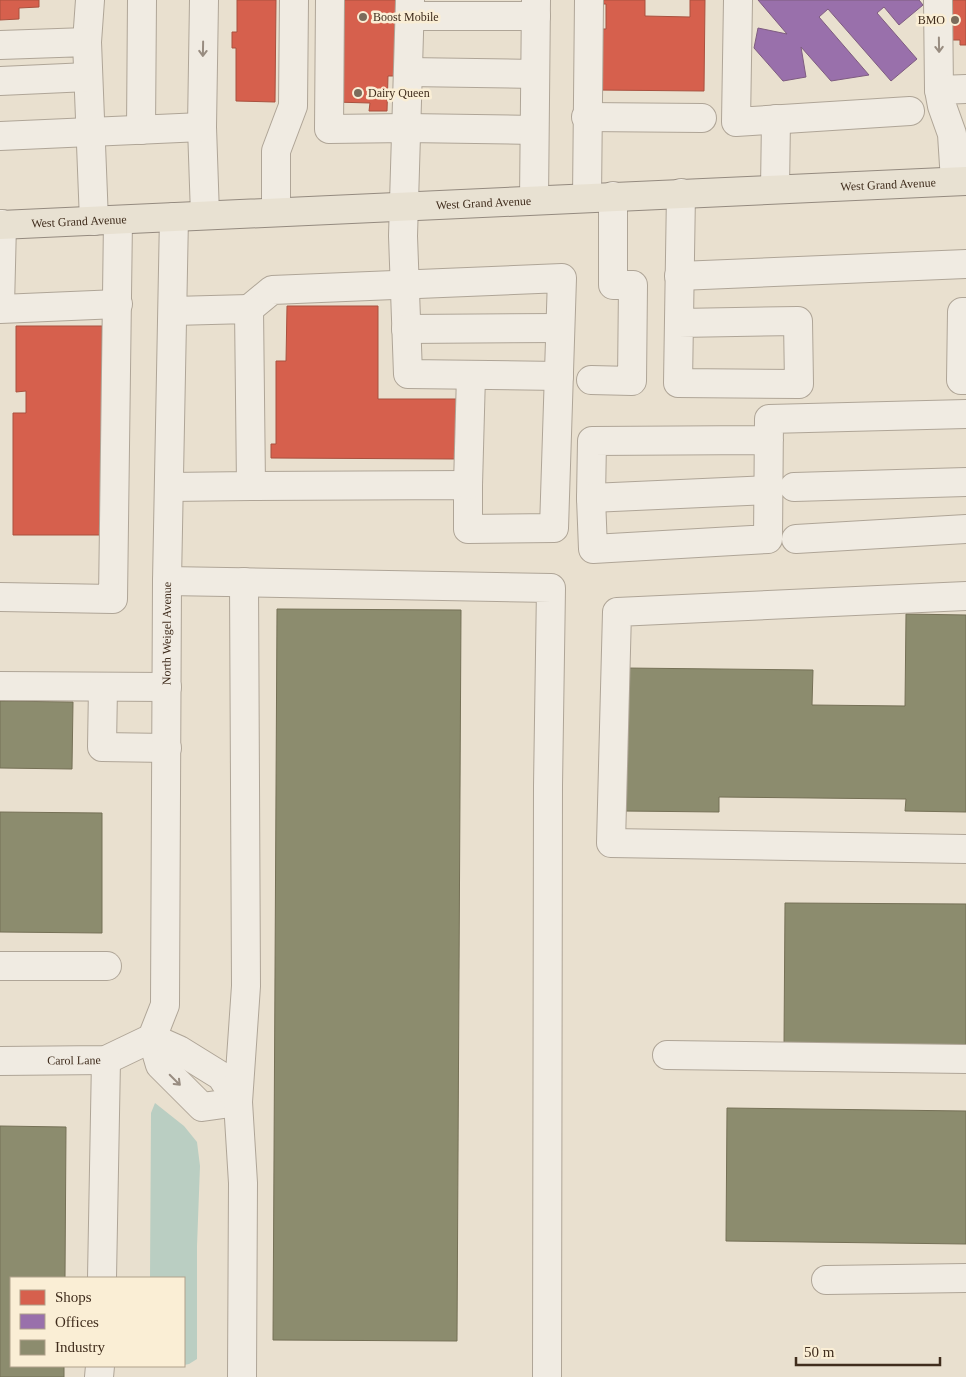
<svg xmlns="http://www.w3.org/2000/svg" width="966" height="1377" font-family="'Times New Roman',serif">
<rect width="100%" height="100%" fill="#e9e0cf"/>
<!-- water -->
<path fill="#bacec2" d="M155,1103l29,23 13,16 3,24 -3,80v113l-8,5 -5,1v-87h-34l1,-165z"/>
<!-- shops -->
<g fill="#d6604d" stroke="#a9513f">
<path d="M0,0h39v7l-20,1v11l-19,1z"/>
<path d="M237,0h39l-1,102 -39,-1v-53h-4v-16h5z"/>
<path d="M335,0h61l-1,76h-7l-1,35h-18l1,-8 -36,-1z"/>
<path d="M601,0h44v16l45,1v-17h15l-1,91 -108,-1 1,-61h9v-25h-5z"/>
<path d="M943,0h23v45h-6v-5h-17z"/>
<path d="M287,306h91v93h79v60l-186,-1v-14h5v-83h10z"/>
<path d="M16,326h86v209h-89v-122h13v-22l-10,1z"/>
</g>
<!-- offices -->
<path fill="#9970ab" stroke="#7e5c80" d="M758,0h161l4,5 -24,20 -15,-18 -7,6 40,46 -26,22 -63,-72 -9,8 50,58 -38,6 -30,-34 5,30 -23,4 -29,-33 4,-20 29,6z"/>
<!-- industry -->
<g fill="#8c8c6e" stroke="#757056">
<path d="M277,609l184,1 -4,731 -184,-1z"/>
<path d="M906,614l60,1v197l-61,-1 1,-12 -187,-2v15l-96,-1 2,-143 188,2 -1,35 93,1z"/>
<path d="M0,701l73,1 -1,67 -72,-1z"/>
<path d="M0,812l102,1v120l-102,-1z"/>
<path d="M785,903l181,1v142l-182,-1z"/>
<path d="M727,1108l239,3v133l-240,-3z"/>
<path d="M0,1126l66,1 -1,151h-54v88h53v11h-64z"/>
</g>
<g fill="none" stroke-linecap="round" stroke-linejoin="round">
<defs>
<g id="minor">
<path d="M204,0l-2,127 3,88"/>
<path d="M330,0l-1,129 78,-1 127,2"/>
<path d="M410,0l-7,236 5,138 151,2"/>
<path d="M738,0l-2,122 174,-11"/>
<path d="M938,0l1,90"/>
<path d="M410,16h126"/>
<path d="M87,42l3,-42"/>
<path d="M0,45l87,-3 7,179"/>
<path d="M408,72l127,2"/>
<path d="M0,81l88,-4"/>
<path d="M586,117l116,1"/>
<path d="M141,130l1,-130"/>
<path d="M0,136l202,-9"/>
<path d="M955,181l-3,-47 -10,-28 -3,-16 27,-1"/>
<path d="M775,189l1,-70"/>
<path d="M587,198l2,-198"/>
<path d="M534,200l2,-200"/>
<path d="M276,212v-61l17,-45 1,-106"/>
<path d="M679,276l287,-12"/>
<path d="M0,307l2,-83"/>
<path d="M0,309l118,-5"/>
<path d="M249,309l23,-19 290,-12 -8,250 -86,1v-44l-217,1"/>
<path d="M966,312h-4l-1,68h5"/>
<path d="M679,323l119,-2 1,63 -121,-1c1,-63 2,-127 3,-190"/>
<path d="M406,329l154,-1"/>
<path d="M591,380l41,1 1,-96h-20v-89"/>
<path d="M769,440l-177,1 -1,57 2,51 175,-10 1,-120 197,-5"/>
<path d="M468,485l3,-110"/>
<path d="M169,487l82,-1 -2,-177 -76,2"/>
<path d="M794,487l172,-5"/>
<path d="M591,498l178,-8"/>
<path d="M796,539l170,-10"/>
<path d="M167,581l384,7 -3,198 -1,591"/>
<path d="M966,596l-349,16 -6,231 355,6"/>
<path d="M0,597l113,2 5,-379"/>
<path d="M0,686l167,1"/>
<path d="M103,687l-1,60 65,1"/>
<path d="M0,966h107"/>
<path d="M152,1038l8,27 42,42 36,-5"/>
<path d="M152,1038l27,12 42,26 17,26"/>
<path d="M667,1055l299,4"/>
<path id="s1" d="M0,1061l106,-1 46,-22 13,-33 2,-424 7,-364"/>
<path d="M102,1278l4,-218"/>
<path d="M826,1280l140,-2"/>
<path d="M99,1377l1,-11"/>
<path d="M242,1377l1,-194 -5,-81 8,-116 -2,-404"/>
</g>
<g id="major">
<path id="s2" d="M0,225l966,-44"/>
</g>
</defs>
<!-- minor casing -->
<use href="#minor" stroke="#afa597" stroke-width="30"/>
<!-- major casing -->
<use href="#major" stroke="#948a7f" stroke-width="30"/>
<!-- minor -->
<use href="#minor" stroke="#f0ebe2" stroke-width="28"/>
<!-- major -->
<use href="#major" stroke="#e8e1d2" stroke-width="28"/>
</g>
<!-- one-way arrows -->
<defs><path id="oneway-shaft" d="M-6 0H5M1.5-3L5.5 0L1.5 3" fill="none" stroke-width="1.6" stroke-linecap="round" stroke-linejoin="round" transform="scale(1.25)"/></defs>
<g stroke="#988c80">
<use href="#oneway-shaft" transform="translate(939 45) rotate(89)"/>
<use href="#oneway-shaft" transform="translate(203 49) rotate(91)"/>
<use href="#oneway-shaft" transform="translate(175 1080) rotate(45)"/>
</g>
<!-- markers -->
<g fill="#7b6c5b" stroke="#faeed5" stroke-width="2">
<circle cx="363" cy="17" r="5"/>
<circle cx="955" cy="20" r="5"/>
<circle cx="358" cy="93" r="5"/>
</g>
<g text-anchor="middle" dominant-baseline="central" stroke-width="5" stroke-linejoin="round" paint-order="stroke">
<!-- poi labels -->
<g font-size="12" fill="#402d1d" stroke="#faeed5" text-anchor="start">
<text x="373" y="17">Boost Mobile</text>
<text x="945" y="20" text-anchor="end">BMO</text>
<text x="368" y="93">Dairy Queen</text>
</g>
<!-- street labels -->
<g font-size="12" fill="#402d1d" stroke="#faeed5">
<text stroke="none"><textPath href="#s2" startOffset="889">West Grand Avenue</textPath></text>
<text stroke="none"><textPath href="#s2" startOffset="484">West Grand Avenue</textPath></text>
<text stroke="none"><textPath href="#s2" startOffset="79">West Grand Avenue</textPath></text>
<text stroke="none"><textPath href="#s1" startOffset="564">North Weigel Avenue</textPath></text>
<text stroke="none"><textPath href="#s1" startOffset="74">Carol Lane</textPath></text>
</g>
</g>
<!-- legend -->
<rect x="10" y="1277" width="175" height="90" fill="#faeed5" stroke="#b0a18b"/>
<rect x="20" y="1290" width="25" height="15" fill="#d6604d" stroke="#b0a18b"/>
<text x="55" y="1302" font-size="15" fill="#402d1d">Shops</text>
<rect x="20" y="1314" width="25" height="15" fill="#9970ab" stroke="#b0a18b"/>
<text x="55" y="1327" font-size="15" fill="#402d1d">Offices</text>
<rect x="20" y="1340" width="25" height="15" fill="#8c8c6e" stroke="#b0a18b"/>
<text x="55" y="1352" font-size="15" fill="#402d1d">Industry</text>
<!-- scale -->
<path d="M796 1357v8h144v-8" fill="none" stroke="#402d1d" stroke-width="2.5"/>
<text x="804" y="1357" font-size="15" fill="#402d1d" stroke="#faeed5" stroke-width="4" paint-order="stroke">50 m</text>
</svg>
